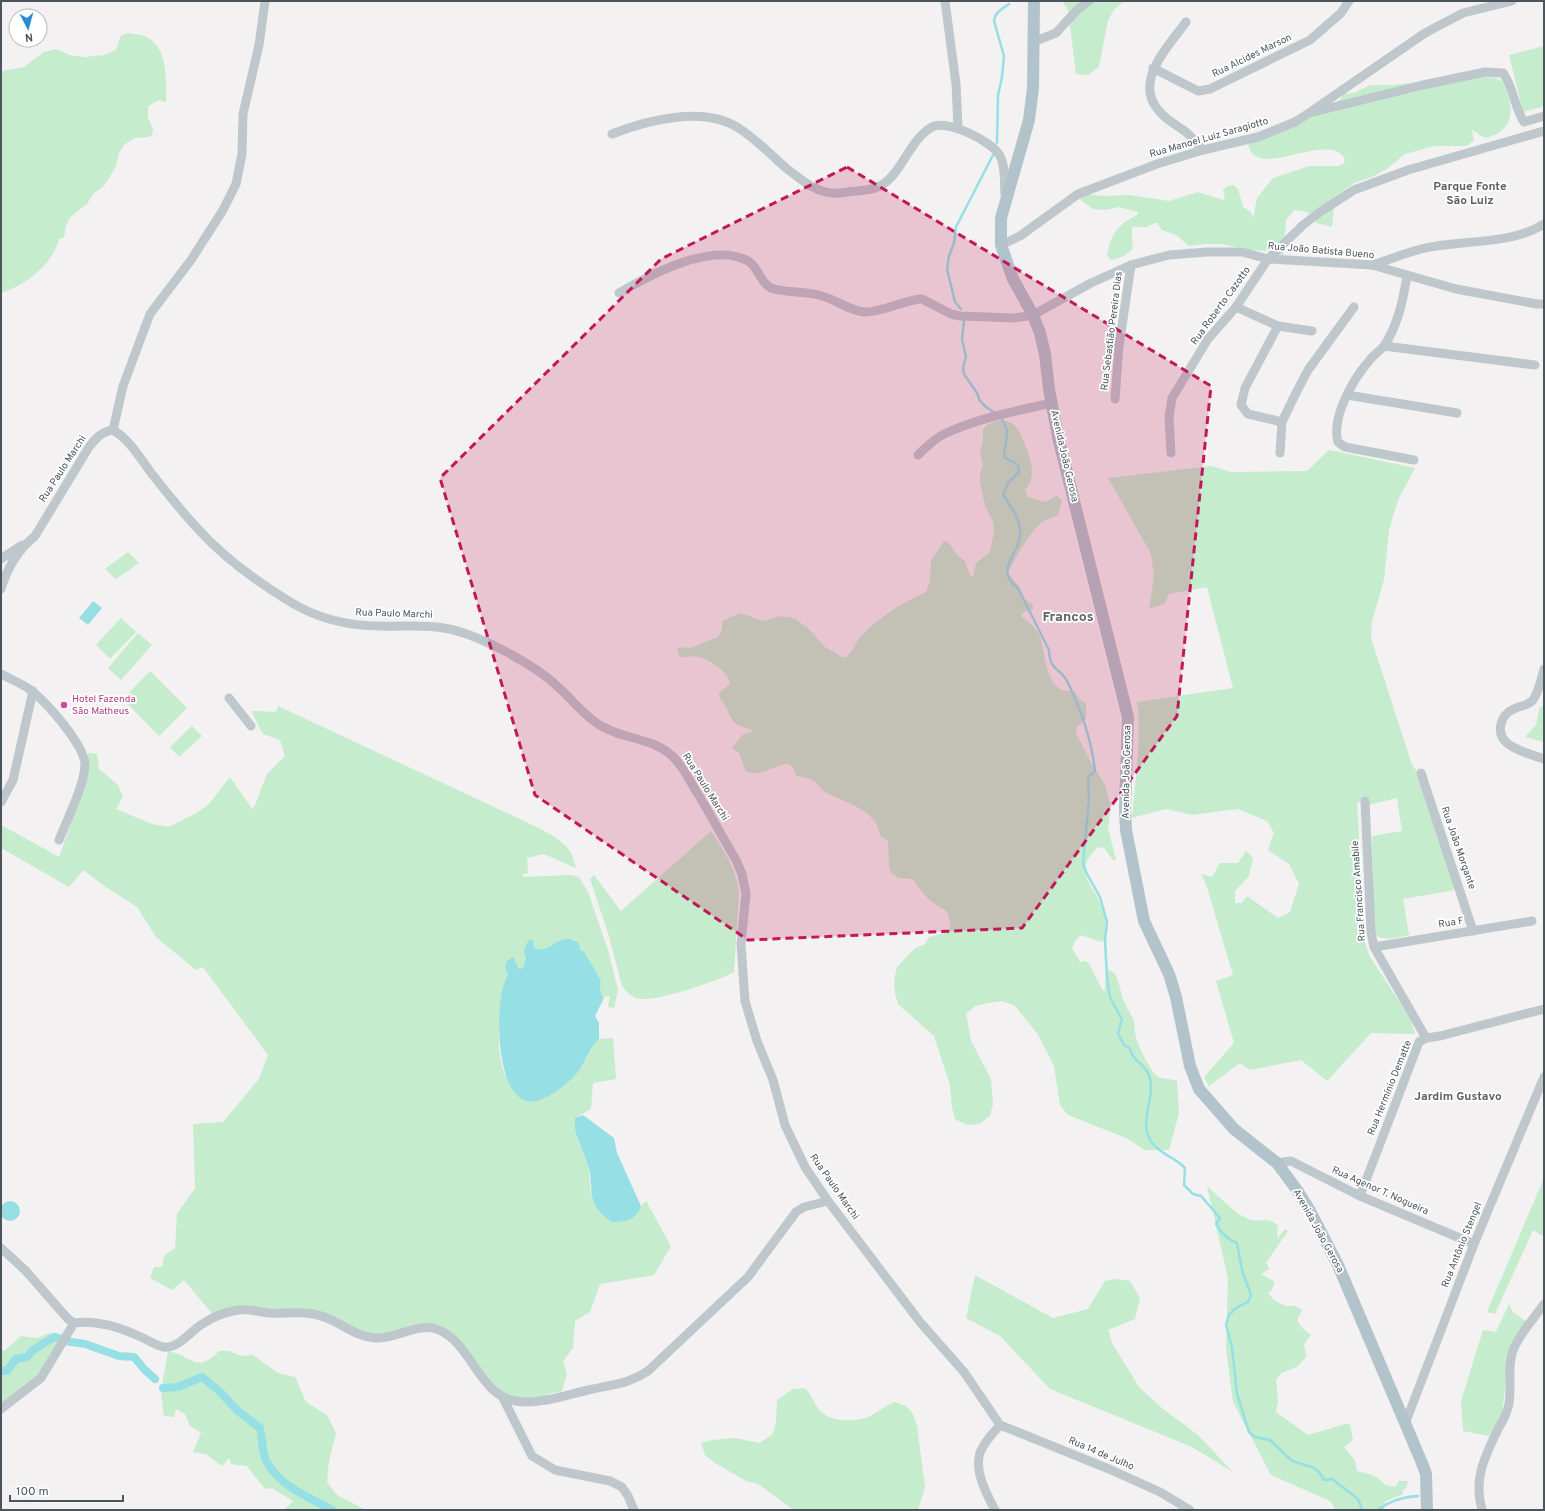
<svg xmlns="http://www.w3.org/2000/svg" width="1545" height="1511" font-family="Overpass,sans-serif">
<rect width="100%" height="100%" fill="#f3f1f1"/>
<!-- green -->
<g fill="#c4eccd">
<path d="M1062,1h62l-10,9 -6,10 -9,47 -11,8 -12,-1 -8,-64z"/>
<path d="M128,33c5,1 11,1 16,3 25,10 22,44 22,66l-7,-2 -11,6v12l5,11 -1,6 -4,2 -14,1 -10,7 -5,8 -3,13 -12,20 -11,8 -6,10 -17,13 -4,8 -1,8 -2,5 -4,1c-7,26 -33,46 -58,54v-222l23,-4 20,-15 12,-3 13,6 16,2 19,-2 12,-5 5,-14z"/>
<path d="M1544,46v60l-21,6 -14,-57z"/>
<path d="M1469,75l27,3 6,3c12,24 15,50 -17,57l-13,-8 2,10 -7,6h-33l-29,8 -17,14 -16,9 -18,6 -17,13 -4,5 1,7 -2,19 -15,-4 -10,-11 -13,-2 -8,10 -3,37 -10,-6 -25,-1 -26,-6h-18l-15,2 -13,-11 -14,-5 -5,-7h-3l-8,4h-13c-3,7 1,15 -1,23l-10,7 -11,3 -4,-5c4,-21 10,-30 30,-40l1,-3 -19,-5 -14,3 -12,-1 -12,-9 -1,-2 6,-4 18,2 25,-1 40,6 29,-9 25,8 2,-2 -2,-8 5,-4 5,-1 5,4 5,18 8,5 2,7 4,-21 16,-20 36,-12h30l5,-3 1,-4c-17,-30 -91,25 -97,-16l90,-41 6,-8 10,-1 16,-8h25z"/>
<path d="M1001,420c5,1 10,2 14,6 4,3 6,9 8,14 7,15 15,36 2,50l3,7 18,5 11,-7 5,6 -4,14c-4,3 -9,3 -14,6 -11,6 -31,40 -36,52l10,12 6,14 9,6v4l-9,3 -3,4c7,6 16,12 19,21 6,17 4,40 20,52 4,2 11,2 15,3l6,9 5,2v16l-10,9v5l13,26 16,26 6,22 -3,21 8,32h-3l-9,-12 -6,-1c-27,27 -5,35 4,60 4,8 4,22 3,31l-3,4 -21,-7 -6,6 -3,7 8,14 6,-1 3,3 14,27h2l1,-22c14,2 13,20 17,30 3,7 7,13 10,20 2,6 1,12 3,18 2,9 14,33 21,39 5,4 14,2 20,5l2,32 -10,37h-24l-19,-12 -58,-23 -8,-10 -6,-39 -17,-33 -23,-28 -12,-4 -14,2 -13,3 -9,8 5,27 20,38 2,25 -3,12 -11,8 -12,1 -12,-6 -3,-11 -2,-23 -16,-49 -36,-32 -3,-11 -1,-12 3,-14 17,-18 11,-5 4,-7 19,-5 3,-6 -4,-15c-14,-6 -27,-19 -34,-32l-14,-1 -8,-5 -2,-6 -1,-26 -8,-5c-3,-27 -35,-33 -55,-44 -5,-3 -7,-9 -11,-11 -5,-3 -13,-4 -18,-5l-3,-9 -5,-3c-14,1 -26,13 -42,8l-7,-19 -7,-5 10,-13 12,-4c-19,-8 -20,-4 -28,-24 -3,-6 -7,-7 -7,-14l11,-9c-1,-13 -23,-26 -35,-28 -4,0 -9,2 -13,1 -5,-2 -5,-6 -4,-10l12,1 28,-11 4,-7v-9l18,-8 23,8 17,-5 14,2 14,10 17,19 11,6 5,4h5c8,-6 10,-17 18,-24 18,-18 40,-31 62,-41l4,-11 1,-21 13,-19 4,1 10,14 7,5 4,12 4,4 3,-14 14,-11 4,-21 -1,-9 -8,-16 -5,-23v-11l3,-6 -3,-14 3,-11v-12l5,-5z"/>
<path d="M1329,450l86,18 -17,32 -9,30 -5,50 -12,41 -1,17 41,127 7,9 36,116 -52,9 6,36c-11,2 -26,8 -35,-2l-2,-97 30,-5 -5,-33 -29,7 -1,-6 -10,4 8,140 5,14 40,61 5,16 -44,-1 -44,48 -26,-21 -51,10 -10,-7 -31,23 -5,-9 30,-34 -18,-62 17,-6 -27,-91 -5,-10 11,3 8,-14h18l8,-12 7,7 -4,18 -14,15v12h7l5,-7 31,22 12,-6 9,-28 -10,-20 -21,-14 6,-17 -7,-12 -29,-12 -46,6 -26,-6 -34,9c3,-38 10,-79 5,-116l96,-14 -26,-101 -38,7 -5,10 -15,5 5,-33 -3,-22 -43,-76 103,-12 20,6 76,-1z"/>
<path d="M128,552l11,11 -23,16 -11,-10z"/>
<path d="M121,618l15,14 -26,27 -14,-14z"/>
<path d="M138,633l14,12 -31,35 -13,-12z"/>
<path d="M150,671l37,37 -28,28 -36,-37z"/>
<path d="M278,706l261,122c19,11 33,17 37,40l-32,-14 -17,4 1,15 -5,1v3l48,-2 8,2 9,15 20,58 10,40 -4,18 -6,-1 2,-11h-4l-3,4 -3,-12 1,-9 -21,-29 -11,-11 -29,11 -5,-2v-4l-9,14 -3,10 -15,7c-6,30 -15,67 -4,97 3,8 24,23 31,29 16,-7 33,-17 44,-31 8,-10 11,-22 20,-31l14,-1 3,41 -23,4 -2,26 -16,9 2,21 11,24 3,31 46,20 4,-8 5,-5 25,45 -17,29 -54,9 -10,28 -15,9 -2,27 -10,13 4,13 -5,17 -14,3 1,4 -17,4 -30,-6 -62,-66 -65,8 -49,-21 -77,-7 -34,7 -31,-37 -12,10 -22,-12 4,-11h8l2,-11 11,-8 2,-34 18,-26 -2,-64 30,-2 36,-43 9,-24 -65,-88 -7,3 -40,-33 -19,-30 -31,-20 -23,-17 -14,17 -68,-39v-23l58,32 29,-81v-23l9,1 2,15 19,16 5,12 -7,12 36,15 17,3 29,-15 11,-8 21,-27 23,33 14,-36 18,-18 -5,-16 -17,-6 -12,-23 25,1z"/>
<path d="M1540,706l4,2v34l-19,-5 11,-12z"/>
<path d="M192,726l10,10 -23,21 -9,-10z"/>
<path d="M711,831c13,20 26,38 28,63l-5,78c-16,9 -82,32 -98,26 -7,-3 -10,-7 -14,-12l-13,-50 -19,-57 4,-4 27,36z"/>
<path d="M1544,1178v59l-11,-7 -38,84 -8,-2z"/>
<path d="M1207,1186c13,11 28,29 44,34 10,2 19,-3 27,6l-1,13 8,-10 3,2 -23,33 2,-1 2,6 -8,5 14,8 -3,8 -4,3c3,5 10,10 16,12 8,3 10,-2 18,5l-5,10 5,8 9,7 -7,9 2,13 -8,9 -16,7 -6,6 2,21 -2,12 32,23 37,-11h5l3,16 -9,7 11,14 2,10c11,3 21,4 28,14l10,2 4,-6h9l-2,7 -4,3 1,3 -17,7 -3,9h-47l-6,-9 -59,-26 -38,-73 -7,-53 2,-71z"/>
<path d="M975,1275l78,43 35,-9 17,-28 12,-2 13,2 10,17 -5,21 -27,11 4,13 27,44 24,22 35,26 35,37 -41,-25 -142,-58 -50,-53 -34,-18z"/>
<path d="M1509,1304l4,8 14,10 -19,37 -6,55 -13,22 -26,-5 -2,-30 22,-71 13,2z"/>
<path d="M50,1333l11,4 -19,36 -41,31v-55l3,2 17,-15 16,2z"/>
<path d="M168,1351c23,4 28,24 51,0h10l12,5 12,-1 25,18 17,4 11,25 21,13 9,18 -7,28 -2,21 10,13 29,15h-82l9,-9 -21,-13 -7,1 -18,-23 -16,-2 -2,-6 -7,8 -16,-12 -13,-2 8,-19 -11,-7 -5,-12 -9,-5 -2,8 -10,-1 -3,-24z"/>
<path d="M805,1388c6,6 8,13 13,20 10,15 37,15 52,8 8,-4 15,-10 24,-14l12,4 7,8 4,12 8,61 -7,23h-124l-36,-26 -12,-3 -31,-18 -10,-8 -4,-12 11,-3 23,-2 24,5 13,-8 4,-12 1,-23 16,-11z"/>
</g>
<!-- water -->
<g fill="#95dfe5">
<path d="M93,601l9,7 -14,17 -9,-7z"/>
<path d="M532,939l3,9c13,6 22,-11 34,-9 3,0 7,3 10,4l1,7 4,2 17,28 -1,8 3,12 -8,16 4,7v16c-9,9 -12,19 -19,30 -9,13 -30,29 -44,32 -42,10 -43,-105 -28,-126l-3,-8 2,-6 6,-4 6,12 4,-1 3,-10 -2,-7 4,-10z"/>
<path d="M583,1115l31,23 3,15 24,53c-5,14 -16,16 -29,16 -29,-19 -16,-35 -25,-60 -5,-16 -14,-27 -12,-44z"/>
<circle cx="10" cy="1211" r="10"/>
</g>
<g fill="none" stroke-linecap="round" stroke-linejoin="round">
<!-- stream -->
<g stroke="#95dfe5" stroke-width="2.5">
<path d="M997,143l1,-48 4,-18 2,-21 -10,-35c1,-9 8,-12 15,-17"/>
<path d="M961,309l-6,-7 -8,-33 2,-13 5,-13 2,-16 38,-74"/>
<path d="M964,321l-2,18 4,18 -3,11 1,6 13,19 3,8 6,6 9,6"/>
<path d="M1002,420c10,14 2,22 2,37l14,8 1,7 -11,11 -5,12c7,10 15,21 17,33 4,25 -29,40 -2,60l31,62c1,23 12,17 19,33 13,26 24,59 27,88l-7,6 1,23 -6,64 4,10 13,23 7,25 -2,18 2,38 3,19 12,23 -4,13 6,12 6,3c1,12 15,16 19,27 8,22 -13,50 4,69 8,10 23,14 32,24l-1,17 9,9 8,2 19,22 -4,6c6,10 11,15 21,19l5,27 9,25 -3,7 -12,6 -7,7 -3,10 6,22 5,47 12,38 6,5 15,3 22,21 20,6 7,5 5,8 8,-1 26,20 4,11"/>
<path d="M1378,1510c11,-9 26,-13 40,-14"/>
</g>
<!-- canal -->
<g stroke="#95dfe5" stroke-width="8">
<path d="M65,1341l20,3 34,12 15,1 10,12 11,10"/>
<path d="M1,1371h6l9,-12 11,-2 6,-7 21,-13 8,2"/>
<path d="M163,1388l15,-1 24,-10 17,14 19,20 22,17c2,9 2,21 5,30 11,27 44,39 67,52"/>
</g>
<!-- minor -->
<g stroke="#bec7cc" stroke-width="9">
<path d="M945,1l11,83 2,44"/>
<path d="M1186,22c-18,25 -55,61 -25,91 7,8 17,13 25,19 6,5 11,12 17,18"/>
<path d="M1033,42l23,-9 21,-23 12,-9"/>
<path d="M1153,68l45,23 12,-2 100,-49 31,-27 8,-12"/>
<path d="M1312,111l113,-78 38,-20 49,-12"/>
<path d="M612,134c36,-14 93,-29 128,-5 17,11 31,26 46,39 14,11 29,24 47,25 8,1 17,-2 24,-2 6,-1 13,-1 18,-3 25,-7 33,-48 57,-61 15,-8 60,14 68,29 6,11 4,27 5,39"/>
<path d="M1001,245l19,-9 58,-42 79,-30 46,-14 55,-13 37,-15 14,-9 114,-28 62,-13 18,1c11,15 11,34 21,49l20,-6"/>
<path d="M1372,265c16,-5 33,-12 49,-16 39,-10 88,-3 123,-25"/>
<path d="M1407,276c-4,24 -9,49 -23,70 -4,5 -11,9 -15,15 -16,18 -38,57 -31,81l7,5 69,13"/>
<path d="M619,293c31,-18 93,-52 129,-32 11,6 12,24 26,28 16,4 33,2 48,7 15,4 27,15 43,16 19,0 38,-12 57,-13l29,15 9,2 54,2 19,-3 58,-32 40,-18 38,-10 38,-3h35l26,7 104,6 84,24 81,15h7"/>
<path d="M1236,307l42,19 34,5"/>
<path d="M1278,326l-33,62 -4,17 7,9 34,8"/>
<path d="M1384,346l151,19"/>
<path d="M1347,395l110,18"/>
<path d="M1115,399l4,-53 12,-81"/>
<path d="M113,430l10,-44 27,-72 41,-54 32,-50 13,-26 6,-30 1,-40 16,-69 6,-44"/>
<path d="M1171,453l-2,-36 3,-19 36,-59 28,-32 32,-48 35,-34 17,-13 34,-22 54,-20 136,-39"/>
<path d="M1280,453l2,-31 13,-27 13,-25 46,-63"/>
<path d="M918,455c8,-8 16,-16 26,-21 34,-16 72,-23 108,-31"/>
<path d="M1,559l21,-14"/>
<path d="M1,589c6,-21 17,-39 34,-53l54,-89c7,-9 12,-15 24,-17 17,10 27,28 39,44 15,19 30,38 46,55 27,30 61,54 94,74 27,16 57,23 88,23 22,1 42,-2 64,2 32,5 90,36 113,58 14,12 25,28 41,38 22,15 53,13 73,31 12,10 19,27 27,39 13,22 25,44 38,66l6,14 4,20 -5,50 4,57 12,40 16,39 12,45 20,42 23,34 92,121 44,50 36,53 109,44 51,23 30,18"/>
<path d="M1544,669c-3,10 -5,24 -12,32 -5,5 -14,5 -20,9 -5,2 -10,8 -11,14 -6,23 27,29 43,35"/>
<path d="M1,674c11,6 23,10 32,18 15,12 52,54 52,73 -1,21 -18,55 -26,75"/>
<path d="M229,698l22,28"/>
<path d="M1421,773l52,158"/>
<path d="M1365,801l6,131 3,15 52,91"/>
<path d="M1,802l12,-22 20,-89"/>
<path d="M1374,947l158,-26"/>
<path d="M1277,1163l14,-2 69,35 114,48"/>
<path d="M1360,1196l59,-154 7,-4 14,-2 104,-27"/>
<path d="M1,1248l24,22 43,49 6,4"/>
<path d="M502,1396l30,60 23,14 55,11 12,6 6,9 6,14"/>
<path d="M1,1409l40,-31 33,-55c24,-3 45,4 67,14 7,3 15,9 23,10 15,2 28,-18 40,-24 9,-6 19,-10 29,-12 12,-3 23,0 35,2 19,1 38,-3 56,4 17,6 31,19 50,21 21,2 45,-17 65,-8 33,14 40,66 77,71 23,4 50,-6 72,-11 13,-3 28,-5 40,-9 8,-3 14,-6 20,-10l100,-94 48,-65 8,-5 24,-6"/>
<path d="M1405,1424l69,-180 70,-167"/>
<path d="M995,1510c-8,-15 -21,-39 -15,-57 3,-10 13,-20 20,-28"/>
<path d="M1482,1510c-9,-32 3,-53 16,-81 5,-8 9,-16 11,-25 3,-19 -3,-43 7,-60 7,-14 19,-27 28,-40"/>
</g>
<!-- major -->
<path stroke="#b3c3cc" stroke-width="12" d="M1034,1l-1,87 -4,32 -28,98v27l12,34 20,36 7,18 5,21 4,35 9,48 70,280 -3,92 1,21 18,91 25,53 7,23 14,69 9,23 35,40 43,34 20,27 13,21 28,54 84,198 4,11 1,36"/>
</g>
<!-- marked area -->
<path fill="#c2185b" fill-opacity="0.2" stroke="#c2185b" stroke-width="3" stroke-dasharray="8 5" stroke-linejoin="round" d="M847,167l364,219 -34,330 -155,212 -274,12 -213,-145 -95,-317 221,-219z"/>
<!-- markers -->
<circle fill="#d1479c" stroke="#fff" stroke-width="1.5" cx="64" cy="705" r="4"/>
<g text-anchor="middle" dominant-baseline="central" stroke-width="3.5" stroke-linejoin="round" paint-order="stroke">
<!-- street labels -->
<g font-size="10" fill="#4a565c" stroke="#fff">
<text transform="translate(1252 56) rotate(-26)">Rua Alcides Marson</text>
<text transform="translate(1209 138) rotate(-16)">Rua Manoel Luiz Saragiotto</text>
<text transform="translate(1321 251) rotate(5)">Rua João Batista Bueno</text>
<text transform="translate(1221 306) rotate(-54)">Rua Roberto Cazotto</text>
<text transform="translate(1112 331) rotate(-83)">Rua Sebastião Pereira Dias</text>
<text transform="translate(1064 456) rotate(77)">Avenida João Gerosa</text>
<text transform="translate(63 469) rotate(-57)">Rua Paulo Marchi</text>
<text transform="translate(394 614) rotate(2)">Rua Paulo Marchi</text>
<text transform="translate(1127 772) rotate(-89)">Avenida João Gerosa</text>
<text transform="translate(705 787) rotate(58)">Rua Paulo Marchi</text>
<text transform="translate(1458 848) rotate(71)">Rua João Morgante</text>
<text transform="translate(1359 891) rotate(-94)">Rua Francisco Amabile</text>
<text transform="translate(1451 923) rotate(-9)">Rua F</text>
<text transform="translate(1390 1088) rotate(-68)">Rua Hermínio Dematte</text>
<text transform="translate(834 1187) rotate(55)">Rua Paulo Marchi</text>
<text transform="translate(1380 1191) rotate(24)">Rua Agenor T. Nogueira</text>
<text transform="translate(1318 1231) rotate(61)">Avenida João Gerosa</text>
<text transform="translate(1462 1245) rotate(-68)">Rua Antônio Stengel</text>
<text transform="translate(1101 1454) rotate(23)">Rua 14 de Julho</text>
</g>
<!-- hotel labels -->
<g font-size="10" fill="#b23c85" stroke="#fff" text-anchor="start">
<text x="72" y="699">Hotel Fazenda<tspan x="72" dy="12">São Matheus</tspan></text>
</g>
<!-- quarter labels -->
<g font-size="12" font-weight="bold" fill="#5e6265" stroke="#fff">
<text x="1470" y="187">Parque Fonte<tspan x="1470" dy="14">São Luiz</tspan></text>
<text x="1458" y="1097">Jardim Gustavo</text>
</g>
<!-- district labels -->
<g font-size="14" font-weight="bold" fill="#5e6265" stroke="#fff">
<text x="1068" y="617">Francos</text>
</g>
</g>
<!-- border -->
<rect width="1545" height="1511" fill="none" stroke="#4a565c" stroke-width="4"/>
<!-- north arrow -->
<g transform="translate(28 28) rotate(174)"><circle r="19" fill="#ffffff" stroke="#b7bbbe"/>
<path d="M0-3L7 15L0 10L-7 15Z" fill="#2a8cd4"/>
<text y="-6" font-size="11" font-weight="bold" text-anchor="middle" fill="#4a565c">N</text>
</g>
<!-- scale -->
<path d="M10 1495v6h113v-6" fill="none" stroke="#4a565c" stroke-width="2"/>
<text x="16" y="1495" font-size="12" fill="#4a565c" stroke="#ffffff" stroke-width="3" paint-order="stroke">100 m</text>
</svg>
